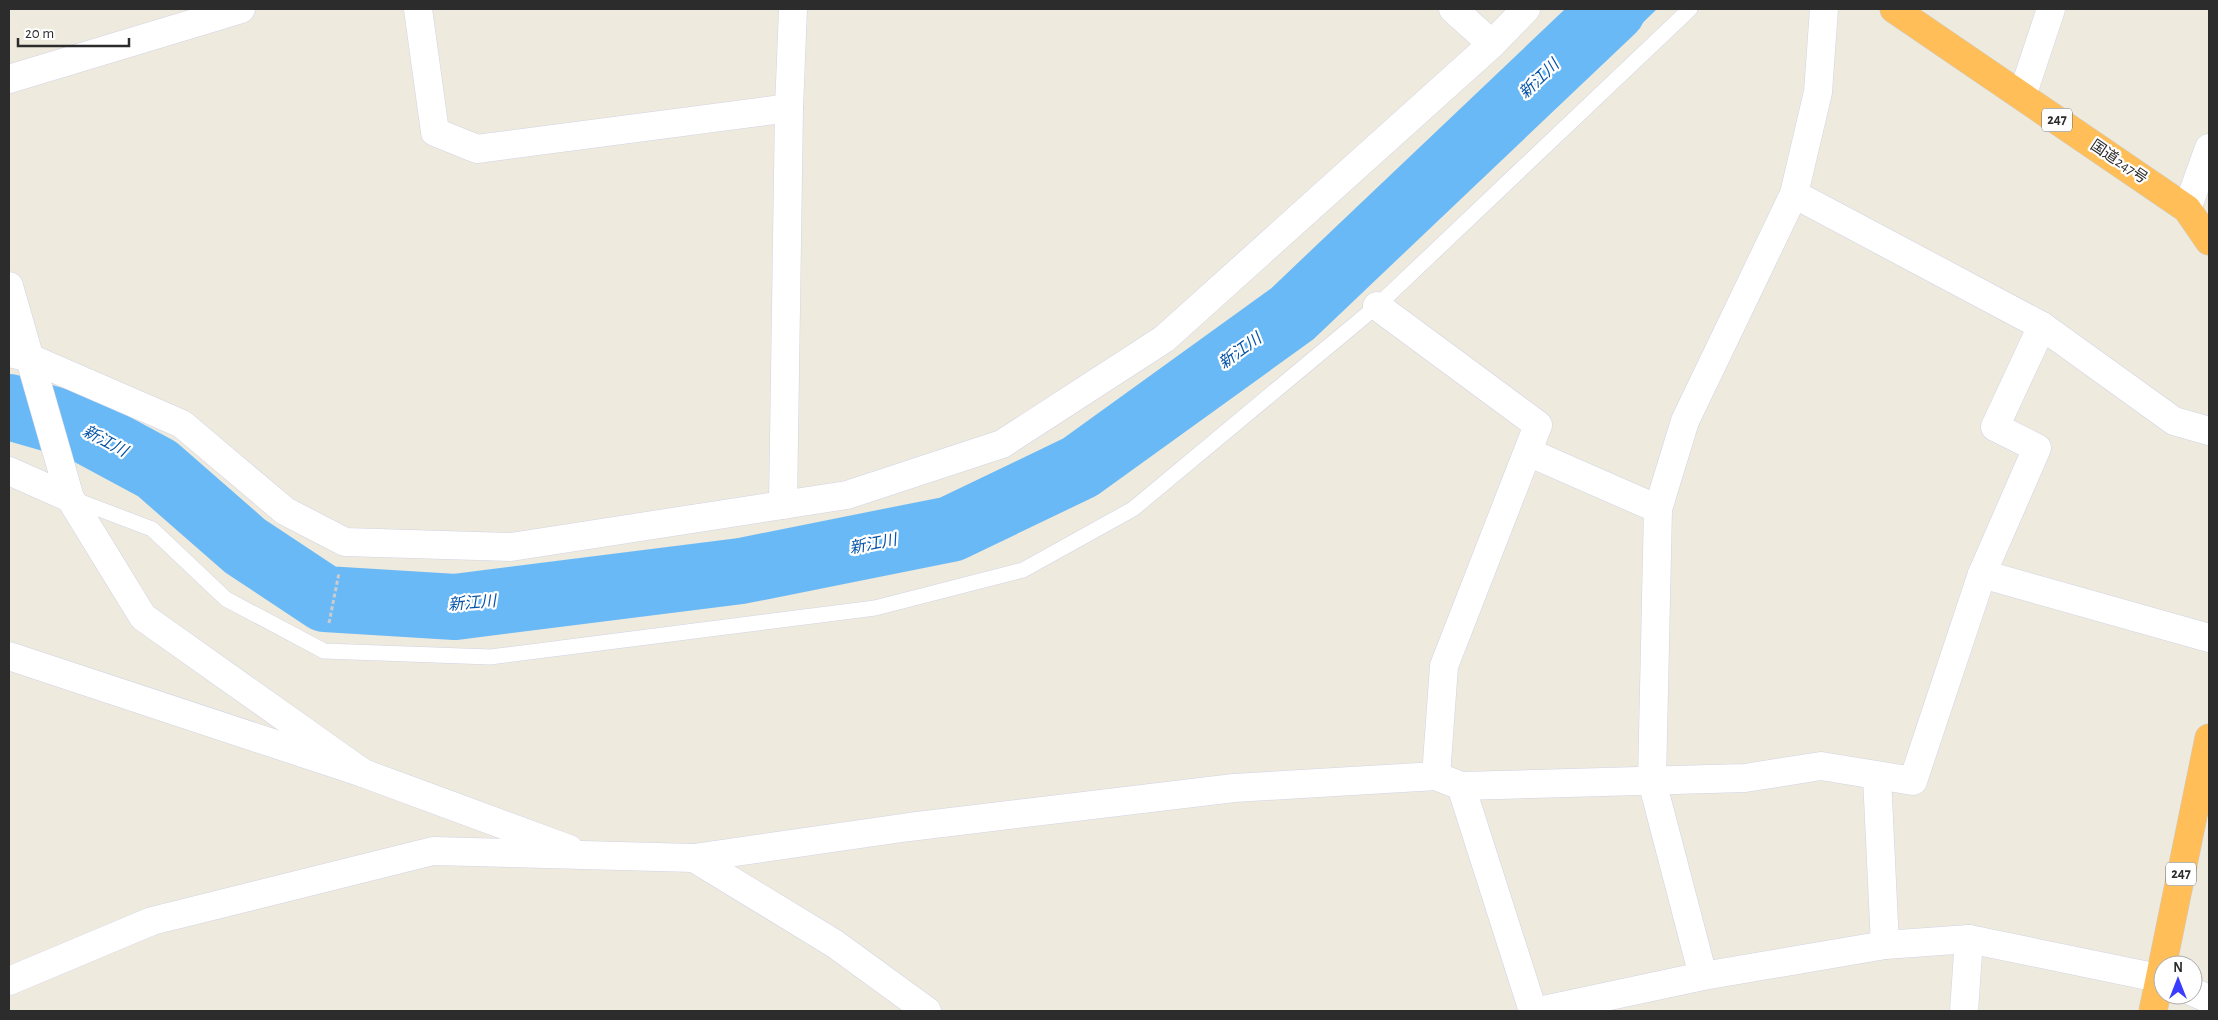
<svg xmlns="http://www.w3.org/2000/svg" width="2218" height="1020" font-family="'Alegreya Sans','Noto Sans JP',sans-serif">
<rect width="100%" height="100%" fill="#eeeadd"/>
<!-- water -->
<path fill="#6ab9f7" d="M1568,9h89l-108,104 -40,-48z"/>
<g fill="none" stroke-linecap="round" stroke-linejoin="round">
<!-- river -->
<path stroke="#6ab9f7" stroke-width="66" d="M9,407l70,20 78,42 88,77 80,53 130,8 286,-36 210,-42 129,-62 212,-153 321,-305"/>
<defs>
<path id="lane" d="M73,499l79,30 74,70 98,52 166,6 385,-49 148,-38 110,-61 244,-203 313,-297"/>
<g id="street">
<path d="M418,9l17,123 42,17 312,-41"/>
<path d="M1453,9l39,35"/>
<path d="M9,79l232,-70"/>
<path d="M2022,96l29,-87"/>
<path d="M1794,194l248,132 132,95 35,10"/>
<path d="M2187,209l22,-61"/>
<path d="M9,286l61,212 73,119 220,156"/>
<path d="M1377,306l161,119 -94,241 -8,110"/>
<path d="M9,353l21,5 152,66 103,87 60,31 166,5 336,-52 155,-51 162,-105 328,-295 34,-35"/>
<path d="M1528,452l130,57"/>
<path d="M9,471l61,27"/>
<path d="M783,505l6,-397 4,-99"/>
<path d="M1982,574l227,64"/>
<path d="M9,656l354,117 206,76"/>
<path d="M1877,777l8,168"/>
<path d="M1461,786l284,-8 76,-12 92,15 69,-207 55,-126 -42,-21 47,-101"/>
<path d="M694,858l141,86 92,67"/>
<path d="M1703,976l-51,-195 6,-272 27,-88 109,-227 24,-102 6,-83"/>
<path d="M9,981l143,-60 281,-70 261,7 215,-31 325,-39 202,-12 25,10 72,225"/>
<path d="M2193,992l16,7"/>
<path d="M1539,1011l164,-35 182,-31 84,-6 194,40"/>
<path d="M1964,1011l5,-72"/>
</g>
<g id="highway">
<path d="M1894,9l293,200 22,32"/>
<path d="M2153,1011l56,-273"/>
</g>
</defs>
<!-- lane casing -->
<use href="#lane" stroke="#d2d3e5" stroke-width="16"/>
<!-- street casing -->
<use href="#street" stroke="#d2d3e5" stroke-width="29"/>
<!-- highway casing -->
<use href="#highway" stroke="#ccc" stroke-width="29"/>
<!-- path -->
<path stroke="#ccc" stroke-width="3" stroke-dasharray="4 2.5" stroke-linecap="butt" d="M329,623l10,-50"/>
<!-- lane -->
<use href="#lane" stroke="#fff" stroke-width="15"/>
<!-- street -->
<use href="#street" stroke="#fff" stroke-width="28"/>
<!-- highway -->
<use href="#highway" stroke="#ffbe58" stroke-width="28"/>
</g>
<g text-anchor="middle" dominant-baseline="central" stroke-width="4.5" stroke-linejoin="round" paint-order="stroke">
<!-- shield labels -->
<g fill="#fff" stroke="#6b6b6b" stroke-width="1">
<rect x="2042" y="108.5" width="30" height="23" rx="4"/>
<rect x="2166" y="862.5" width="30" height="23" rx="4"/>
</g>
<g font-size="14" font-weight="bold" fill="#2c2c2c">
<text x="2057" y="120">247</text>
<text x="2181" y="874">247</text>
</g>
<!-- street labels -->
<g font-size="15" fill="#2c2c2c" stroke="#fff">
<text transform="translate(2119 162) rotate(34)">国道247号</text>
</g>
<!-- water labels -->
<g font-size="16" font-style="italic" fill="#0453a7" stroke="#fff">
<text transform="translate(1539 79) rotate(-44)">新江川</text>
<text transform="translate(1240 351) rotate(-36)">新江川</text>
<text transform="translate(105 441) rotate(28)">新江川</text>
<text transform="translate(873 544) rotate(-11)">新江川</text>
<text transform="translate(472 603) rotate(-5)">新江川</text>
</g>
</g>
<!-- border -->
<rect width="2218" height="1020" fill="none" stroke="#2c2c2c" stroke-width="20"/>
<!-- north arrow -->
<g transform="translate(2178 980)"><circle r="24" fill="#ffffff" stroke="#ababab"/>
<path d="M0-4L9 19L0 12L-9 19Z" fill="#3a3cff"/>
<text y="-8" font-size="14" font-weight="bold" text-anchor="middle" fill="#2c2c2c">N</text>
</g>
<!-- scale -->
<path d="M18 38v8h111v-8" fill="none" stroke="#2c2c2c" stroke-width="2.5"/>
<text x="25" y="38" font-size="15" fill="#2c2c2c" stroke="#ffffff" stroke-width="4" paint-order="stroke">20 m</text>
</svg>
